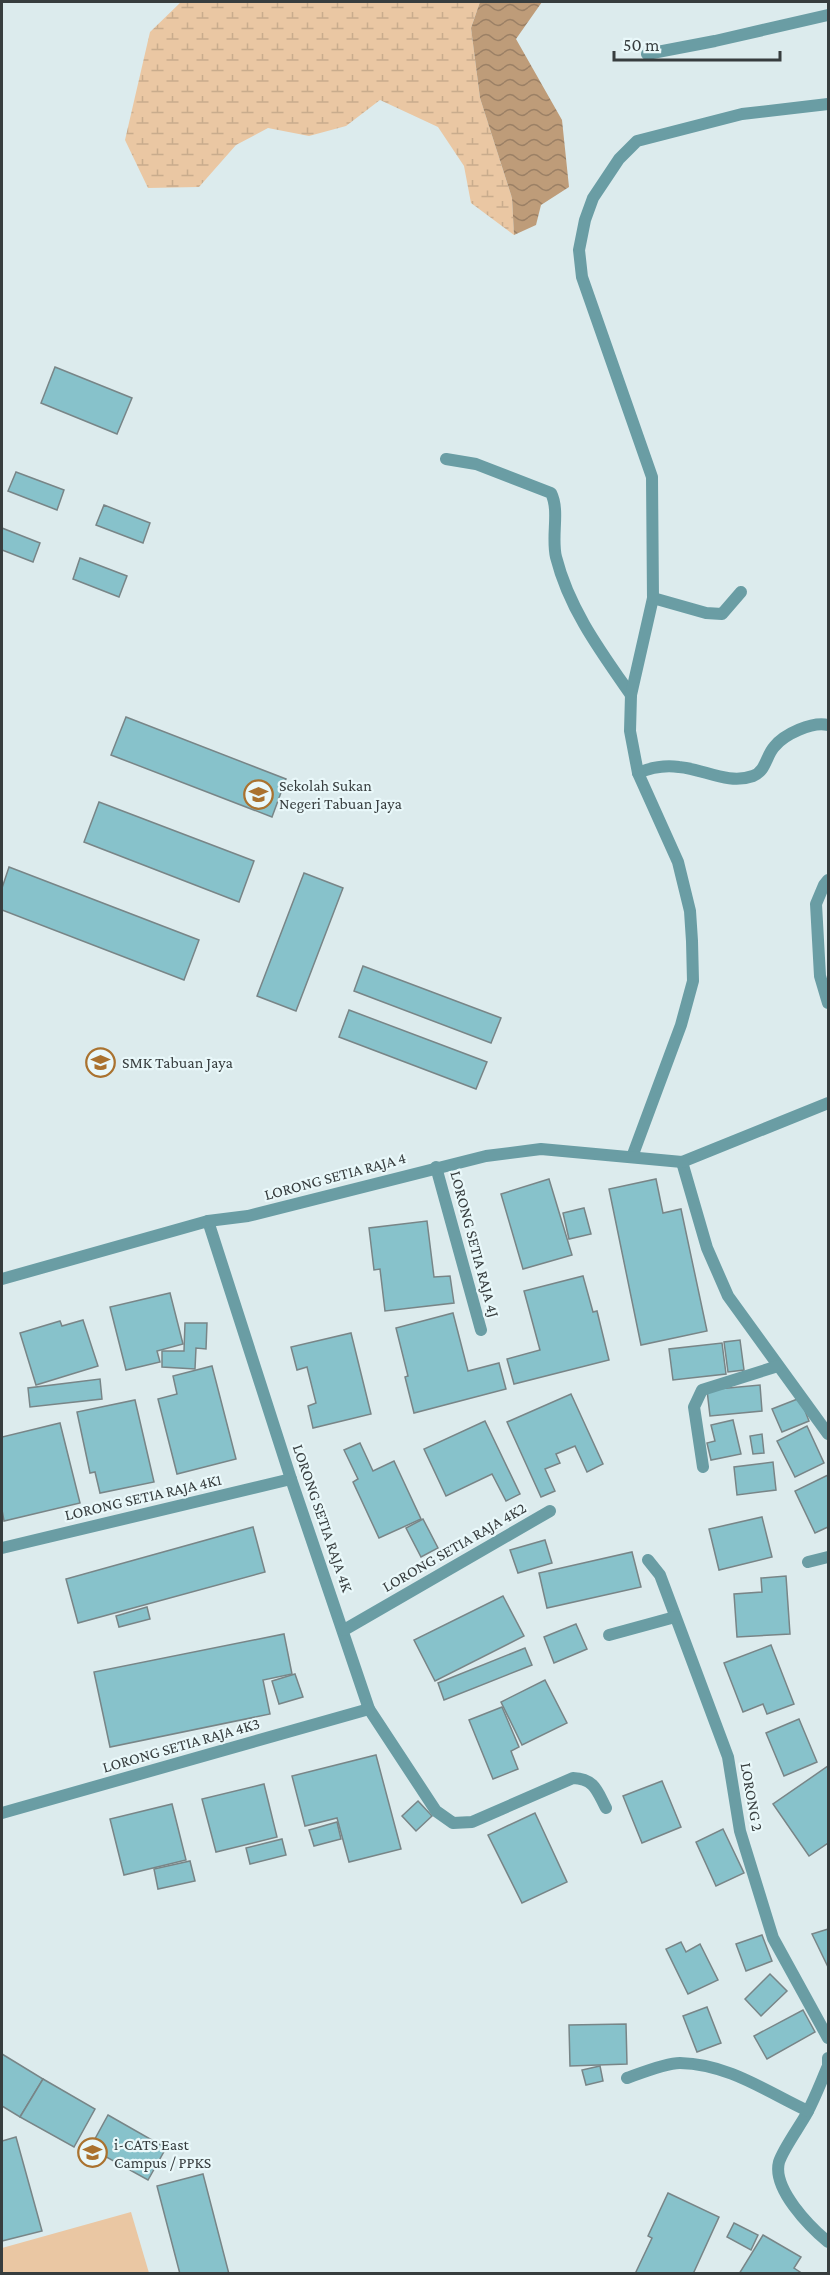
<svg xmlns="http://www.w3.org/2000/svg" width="830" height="2275" font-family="'Crimson Pro',serif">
<defs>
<pattern id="wetland-marsh" width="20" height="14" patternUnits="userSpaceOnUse" patternTransform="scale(1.5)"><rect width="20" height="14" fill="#eac7a3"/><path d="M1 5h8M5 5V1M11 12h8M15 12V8" fill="none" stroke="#c9ac8d"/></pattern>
<pattern id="water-waves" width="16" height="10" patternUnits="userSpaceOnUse" patternTransform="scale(1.5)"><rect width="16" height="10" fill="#be9c79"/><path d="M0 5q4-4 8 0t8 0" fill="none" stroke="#9b8065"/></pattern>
</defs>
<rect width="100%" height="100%" fill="#dcebed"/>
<!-- grass -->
<path fill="#eac7a3" d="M131,2212l18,61h-147v-25z"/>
<!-- wetland -->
<path fill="url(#wetland-marsh)" d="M181,2h299l-9,26 9,70 32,100 2,37 -43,-32 -7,-37 -26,-39 -58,-27 -34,26 -37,10 -41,-8 -32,17 -37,42 -51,1 -23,-48 25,-108z"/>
<!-- water -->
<path fill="url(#water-waves)" d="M480,2h62l-26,37 46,81 7,67 -28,18 -5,20 -22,10 -2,-37 -32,-100 -9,-70z"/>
<!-- building -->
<g fill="#87c2cb" stroke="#788587" stroke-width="1.5">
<path d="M55,367l77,31 -15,36 -76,-31z"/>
<path d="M16,472l48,18 -7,20 -49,-19z"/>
<path d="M104,505l46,18 -7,20 -47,-18z"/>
<path d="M2,528l38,15 -7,19 -31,-12z"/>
<path d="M80,558l47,18 -8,21 -46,-18z"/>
<path d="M126,717l160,62 -14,38 -161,-62z"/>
<path d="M99,802l155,59 -15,41 -155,-60z"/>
<path d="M9,867l190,73 -15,40 -182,-70v-22z"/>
<path d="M304,873l39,15 -47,123 -39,-15z"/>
<path d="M363,966l138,52 -10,25 -137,-52z"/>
<path d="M349,1010l138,52 -11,27 -137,-52z"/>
<path d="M549,1179l23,76 -49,14 -22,-75z"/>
<path d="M656,1179l7,34 18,-4 26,122 -66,14 -32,-156z"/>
<path d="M584,1208l7,26 -22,5 -6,-26z"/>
<path d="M427,1221l7,56 16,-1 4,27 -69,8 -5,-42 -6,1 -5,-42z"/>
<path d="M583,1276l10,36 4,-1 12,49 -95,24 -7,-25 33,-9 -16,-59z"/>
<path d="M170,1293l13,51 -26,7 3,11 -34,8 -16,-63z"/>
<path d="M453,1313l15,58 31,-8 7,26 -92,24 -9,-36 3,-1 -12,-48z"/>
<path d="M83,1320l15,46 -62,19 -16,-52 40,-12 2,5z"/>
<path d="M185,1323h22l-1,26 -10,-1 -1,21 -33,-2v-16h22z"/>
<path d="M351,1333l20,81 -58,14 -5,-22 8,-3 -9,-36 -10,3 -6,-23z"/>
<path d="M740,1340l4,30 -16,2 -4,-30z"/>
<path d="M722,1343l4,31 -53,6 -4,-31z"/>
<path d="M212,1366l24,93 -59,15 -19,-75 19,-5 -4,-18z"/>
<path d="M100,1379l2,20 -72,8 -2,-19z"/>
<path d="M760,1385l2,26 -52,5 -3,-26z"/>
<path d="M571,1394l32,70 -16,8 -12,-26 -19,8 4,9 -15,6 10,22 -14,6 -34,-75z"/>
<path d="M800,1398l9,23 -27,11 -10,-23z"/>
<path d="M135,1400l19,82 -54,11 -5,-21 -5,1 -13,-61z"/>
<path d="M733,1420l8,34 -30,6 -4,-17 8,-2 -4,-16z"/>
<path d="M485,1421l35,73 -14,7 -14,-27 -46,22 -22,-47z"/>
<path d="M60,1423l20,80 -76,18 -2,-11v-73z"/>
<path d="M807,1426l17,37 -29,14 -18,-36z"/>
<path d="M762,1434l2,19 -11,1 -3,-18z"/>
<path d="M360,1443l13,28 21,-10 27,58 -42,19 -26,-56 5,-3 -14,-29z"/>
<path d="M773,1462l3,28 -39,5 -3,-28z"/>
<path d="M828,1475v52l-13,6 -20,-42z"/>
<path d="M762,1517l10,40 -53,13 -10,-41z"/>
<path d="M423,1519l15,29 -17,9 -15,-29z"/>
<path d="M253,1527l12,45 -187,51 -12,-44z"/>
<path d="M545,1540l7,23 -34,10 -8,-23z"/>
<path d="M632,1552l9,35 -94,21 -8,-35z"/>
<path d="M786,1576l4,58 -53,3 -3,-43 28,-2 -1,-14z"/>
<path d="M503,1596l21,40 -89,45 -21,-41z"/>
<path d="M147,1607l3,12 -31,8 -3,-11z"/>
<path d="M576,1624l11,25 -33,14 -10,-26z"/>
<path d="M284,1634l8,40 -29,6 7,34 -160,33 -16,-75z"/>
<path d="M771,1645l23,59 -27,10 -4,-10 -20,8 -19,-49z"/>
<path d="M525,1648l7,17 -88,35 -6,-17z"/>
<path d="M295,1674l8,23 -24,7 -7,-23z"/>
<path d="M545,1680l22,43 -45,22 -21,-43z"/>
<path d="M502,1707l17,40 -8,4 7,18 -25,10 -24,-59z"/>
<path d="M799,1719l18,43 -33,14 -18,-43z"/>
<path d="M376,1755l25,94 -52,13 -12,-44 -32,8 -13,-50z"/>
<path d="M828,1766v77l-19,13 -36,-52z"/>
<path d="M662,1781l19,46 -39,16 -19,-47z"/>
<path d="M264,1784l13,53 -61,15 -14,-53z"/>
<path d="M418,1801l14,15 -16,15 -14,-15z"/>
<path d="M172,1804l14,56 -62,15 -14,-56z"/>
<path d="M535,1813l32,69 -45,21 -34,-68z"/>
<path d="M337,1822l4,17 -27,7 -5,-16z"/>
<path d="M723,1829l21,44 -28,13 -20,-44z"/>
<path d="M282,1839l4,16 -36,9 -4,-16z"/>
<path d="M190,1861l5,20 -37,8 -4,-20z"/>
<path d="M828,1929v38l-16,-33z"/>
<path d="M762,1935l10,26 -26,10 -10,-27z"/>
<path d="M681,1942l5,10 14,-8 18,36 -30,14 -22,-45z"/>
<path d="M770,1974l17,17 -26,25 -16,-17z"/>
<path d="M707,2007l14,36 -24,9 -14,-36z"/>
<path d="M803,2010l12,22 -48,27 -13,-23z"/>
<path d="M626,2024l1,40 -57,2 -1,-41z"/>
<path d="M2,2054l41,25 -23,38 -18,-11z"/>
<path d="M600,2066l3,15 -17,4 -4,-15z"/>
<path d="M43,2079l52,30 -21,38 -54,-30z"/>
<path d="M108,2115l58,33 -18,32 -58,-32z"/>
<path d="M16,2137l26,94 -40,10v-100z"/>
<path d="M203,2174l26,100h-49l-23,-88z"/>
<path d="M668,2193l51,24 -26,57h-58l17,-36 -4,-2z"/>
<path d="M734,2223l24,12 -7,15 -24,-13z"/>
<path d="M763,2235l38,22 -7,11 9,6h-64z"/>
</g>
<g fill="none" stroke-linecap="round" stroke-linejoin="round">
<!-- minor -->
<g stroke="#6a9da4" stroke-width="12">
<path d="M647,54l68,-13 113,-26"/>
<path d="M446,459l30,5 75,29c9,18 0,43 5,64 13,52 45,95 75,138"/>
<path d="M653,598l53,15 16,1 19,-22"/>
<path d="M638,773c14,-6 27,-8 41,-6 25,2 49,18 74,9 13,-5 13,-20 21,-29 10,-13 39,-26 54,-22"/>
<path d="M828,880l-4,5 -8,19 4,72 8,27"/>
<path d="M632,1157l49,-132 12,-44 -1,-40 -2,-30 -12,-49 -40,-89 -8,-42 1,-36 22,-97 -1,-121 -70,-200 -3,-27 6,-30 8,-22 26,-39 18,-18 105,-27 86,-10"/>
<path d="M682,1162l25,86 21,48 100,138"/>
<path d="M436,1167l45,163"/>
<path d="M208,1221l83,258 78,230 67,102 17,12 19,-1 101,-44c22,1 24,13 33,30"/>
<path d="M703,1467l-9,-60 8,-17 76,-24"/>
<path d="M2,1548l289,-69"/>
<path d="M648,1560l12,15 68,182 12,74 33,107 55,100"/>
<path d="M808,1562l20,-5"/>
<path d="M344,1630l206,-119"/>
<path d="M609,1635l66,-18"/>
<path d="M2,1813l367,-104"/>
<path d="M828,2058v8c-7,16 -13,32 -21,47 -7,13 -24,36 -28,49 -7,27 31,65 49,80"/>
<path d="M627,2078c14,-5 39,-15 53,-15 49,1 87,29 128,48"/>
</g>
<!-- tertiary -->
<path stroke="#6a9da4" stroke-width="12" d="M2,1279l206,-58 40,-5 238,-60 55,-7 141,13 146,-59"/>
</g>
<!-- icons -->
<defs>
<symbol id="school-ring" viewBox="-11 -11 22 22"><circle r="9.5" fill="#e9f8fa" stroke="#aa722f" stroke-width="1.5"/><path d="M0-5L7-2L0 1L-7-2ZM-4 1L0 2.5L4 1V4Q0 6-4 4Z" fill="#aa722f"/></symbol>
<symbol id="university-ring" viewBox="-11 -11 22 22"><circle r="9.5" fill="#e9f8fa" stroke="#aa722f" stroke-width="1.5"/><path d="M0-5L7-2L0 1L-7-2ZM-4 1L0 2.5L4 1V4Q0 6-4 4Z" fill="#aa722f"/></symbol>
</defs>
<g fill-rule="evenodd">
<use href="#school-ring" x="242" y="778" width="33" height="33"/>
<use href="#school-ring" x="84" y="1046" width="33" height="33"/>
<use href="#university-ring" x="76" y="2136" width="33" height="33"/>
</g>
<g text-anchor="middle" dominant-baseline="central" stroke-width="4.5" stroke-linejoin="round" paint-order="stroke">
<!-- poi labels -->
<g font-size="16" fill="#373d3e" stroke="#e9f8fa" text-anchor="start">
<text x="279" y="785">Sekolah Sukan<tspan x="279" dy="18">Negeri Tabuan Jaya</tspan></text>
<text x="122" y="1062">SMK Tabuan Jaya</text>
<text x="114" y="2144">i-CATS East<tspan x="114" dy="18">Campus / PPKS</tspan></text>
</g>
<!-- street labels -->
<g font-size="16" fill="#373d3e" stroke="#e9f8fa">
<text transform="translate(335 1176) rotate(-15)">LORONG SETIA RAJA 4</text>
<text transform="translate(475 1244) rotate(75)">LORONG SETIA RAJA 4J</text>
<text transform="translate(143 1497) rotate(-13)">LORONG SETIA RAJA 4K1</text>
<text transform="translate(323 1518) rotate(71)">LORONG SETIA RAJA 4K</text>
<text transform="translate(454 1547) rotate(-30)">LORONG SETIA RAJA 4K2</text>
<text transform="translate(181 1745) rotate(-16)">LORONG SETIA RAJA 4K3</text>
<text transform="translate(752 1797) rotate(80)">LORONG 2</text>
</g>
</g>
<!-- border -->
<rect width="830" height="2275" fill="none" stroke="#373d3e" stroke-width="6"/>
<!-- scale -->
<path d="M614 51v9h166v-9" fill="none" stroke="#373d3e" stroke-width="3"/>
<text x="623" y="51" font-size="18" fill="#373d3e" stroke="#e9f8fa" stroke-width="4.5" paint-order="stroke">50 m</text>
</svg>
